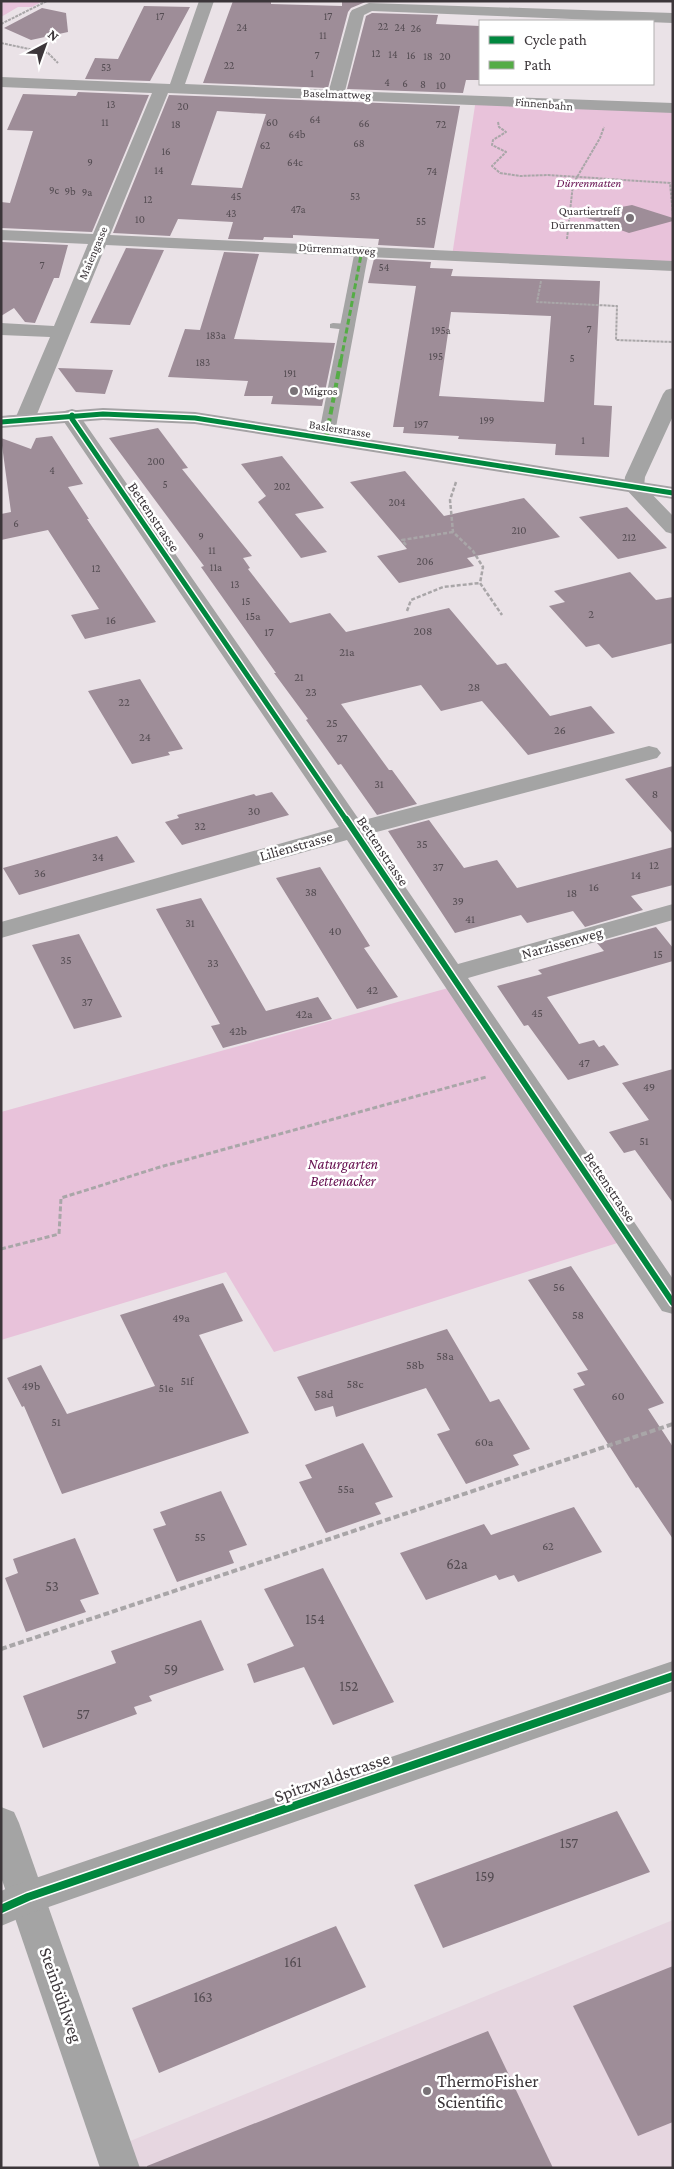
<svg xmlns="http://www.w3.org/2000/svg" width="674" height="2169" font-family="'Crimson Pro',serif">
<rect width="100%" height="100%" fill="#eae2e7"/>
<!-- built -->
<path fill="#e6d6e0" d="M673,1920v248h-553l-7,-20z"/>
<!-- green -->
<g fill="#e8c2da">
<path d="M1,1h42l-11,6h-14l-17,10z"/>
<path d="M476,99l197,9v158l-221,-10z"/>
<path d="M459,985l171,254 -356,113 -48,-80 -225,68v-228z"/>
</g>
<!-- building -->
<g fill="#9e8d98" fill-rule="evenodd">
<path d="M233,1h38v3l71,2v-5h26l-17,7 -3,4 -20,76 -125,-5z"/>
<path d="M144,6l46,1 -40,74 -65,-2 10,-21 23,1z"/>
<path d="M42,8l24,5 2,19 -37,8 -27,-12z"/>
<path d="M372,13l66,2 -2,9 44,2v54h-14l-3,13 -116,-4 19,-73z"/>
<path d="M78,92l71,3 -57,137 -91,-4v-26l9,1 23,-72 -26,-1 16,-36 53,2z"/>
<path d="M169,95l291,11 -26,142 -56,-3 1,-6 -86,-4v3l-29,-1 -1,3 -35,-1 5,-17 -55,-3 -8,17 -57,-3zM217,111l49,3 -24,74 -51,-3z"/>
<path d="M632,205l41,13v3l-44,12 -50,-18z"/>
<path d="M1,242l67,3 -9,33h-5l-19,45 -10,-1 -11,-14 -13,8z"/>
<path d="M126,248l38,2 -34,75 -40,-2z"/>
<path d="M224,252l35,2 -25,85 101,4 -13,63 -51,-2 2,-8h-29l4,-15 -80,-4 17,-48 15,1z"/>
<path d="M374,259l57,3 -1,6 23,1 -2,7 149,5 -6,124 18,1 -3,51 -54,-2 1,-11 -98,-5 1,-3 -56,-3 1,-6h-11l23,-141 -48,-3zM451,312l100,4 -7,86 -105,-6z"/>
<path d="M58,368l55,2 -8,24 -29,-2z"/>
<path d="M158,428l30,40 -6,1 70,87 -9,2 7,10 -2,1 42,54 40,-10 16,19 103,-24 48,57 9,-2 44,53 41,-10 24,27 -87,22 -46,-54 -41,10 -20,-26 -80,19 48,66h3l25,34 -40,11 -36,-51 -3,1 -32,-45 2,-1 -34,-46h2l-75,-106 3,-1 -95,-128z"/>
<path d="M52,436l31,48 -15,3 21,32h-2l69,103 -71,17 -14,-24 28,-6 -51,-79 -47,10v-26l10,-2 -10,-74 30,11 5,-11z"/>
<path d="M282,456l42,52 -29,6 32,38 -26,6 -43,-56 8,-6 -25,-32z"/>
<path d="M405,471l39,45 80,-18 36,39 -93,21 7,8 -75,17 -22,-27 30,-7 -57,-67z"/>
<path d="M627,507l40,41 -49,11 -39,-42z"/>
<path d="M630,572l26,28 17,-3v46l-61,15 -13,-14 -13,3 -37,-41 16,-4 -11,-11z"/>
<path d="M140,679l43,70 -15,3 2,3 -38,9 -44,-73z"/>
<path d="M673,766v68l-48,-55z"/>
<path d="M272,792l17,23 -107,30 -17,-23 14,-4 -2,-3 77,-21 2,2z"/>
<path d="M429,820l35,48 33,-8 20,28 156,-41v38l-42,11 12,14 -58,17 -12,-16 -46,12 -6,-8 -66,18 -67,-102z"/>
<path d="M117,836l18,26 -116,33 -16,-27z"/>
<path d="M320,867l50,79 -6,2 34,49 -41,12 -81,-131z"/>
<path d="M201,898l65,113 52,-14 14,22 -109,29 -12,-22 9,-2 -64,-115z"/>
<path d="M656,927l17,21v13l-126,36 32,47 15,-4 5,7 5,-2 15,20 -51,15 -40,-55 -4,1 -27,-40 45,-12 -4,-4 66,-19 -7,-8z"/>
<path d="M79,934l43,83 -48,12 -42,-84z"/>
<path d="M673,1069v134l-38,-53 -11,3 -15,-21 40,-12 -27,-37z"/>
<path d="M571,1266l93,137 -16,6 25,38v92l-35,-52 -2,1 -63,-99 12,-4 -8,-12 11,-3 -60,-90z"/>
<path d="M223,1283l20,38 -44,14 50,98 -187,61 -38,-88 -2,1 -15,-29 34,-13 26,49 88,-28 -35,-71z"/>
<path d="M447,1329l43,73 9,-3 31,50 -17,6 6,10 -53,19 -29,-50 13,-4 -24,-42 -90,29 -3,-11 -18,5 -18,-34z"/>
<path d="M363,1443l30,54 -18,6 6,11 -55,19 -27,-51 13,-4 -7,-13z"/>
<path d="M221,1491l26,54 -18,6 5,12 -57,19 -24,-53 13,-4 -6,-13z"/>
<path d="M574,1507l28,45 -84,30 -4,-7 -15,5 -3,-5 -70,25 -26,-47 84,-29 7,11z"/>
<path d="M75,1538l24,56 -19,6 6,12 -60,20 -21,-54 13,-5 -5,-14z"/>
<path d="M323,1568l71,134 -61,23 -29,-58 -50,16 -7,-19 47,-18 -30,-57z"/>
<path d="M201,1620l23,50 -75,26 3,5 -18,6 3,7 -94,34 -20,-52 93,-33 -5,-12z"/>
<path d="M617,1811l33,61 -207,76 -29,-63z"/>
<path d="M336,1926l30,61 -207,86 -27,-65z"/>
<path d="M673,1966v156l-35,14 -65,-130z"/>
<path d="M488,2031l65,137h-406v-2z"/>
</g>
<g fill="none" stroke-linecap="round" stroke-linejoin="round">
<!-- path-far3 -->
<g stroke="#a9a6a8" stroke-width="2" stroke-dasharray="3 1" stroke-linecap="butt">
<path d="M1,24l46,-23"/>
<path d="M1,43l47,10 10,10"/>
<path d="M498,122l1,5 7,5 -13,8 -1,5 14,7 -14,14 8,7 20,3 28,-1 122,8 3,32"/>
<path d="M567,239l6,-55 27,-46 4,-11"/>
<path d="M541,281l-4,21 80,4 -1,34 57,2"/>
</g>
<!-- path-far2 -->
<g stroke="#a9a6a8" stroke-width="2.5" stroke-dasharray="4 2" stroke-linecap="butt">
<path d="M456,482l-6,18 3,32 20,19 10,16 -3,16 22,32"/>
<path d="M406,545l-4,-5 51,-8"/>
<path d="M407,611l4,-11 32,-13 37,-4"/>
</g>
<!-- path-far1 -->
<path stroke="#a9a6a8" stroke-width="3" stroke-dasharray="5 2.5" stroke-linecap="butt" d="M1,1249l58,-15 2,-36 99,-31 326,-90"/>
<!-- path -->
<path stroke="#a9a6a8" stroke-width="4" stroke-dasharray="6 3" stroke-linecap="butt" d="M1,1649l672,-225"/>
<!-- service -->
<path fill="#a4a4a4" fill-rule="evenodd" d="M333,323l15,1 5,3 -5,3 -18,-2v-4z"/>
<!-- pedestrian -->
<path fill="#a4a4a4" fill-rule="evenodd" d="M362,246l7,4 -35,188 -3,3h-10l-3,-3 37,-188z"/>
<!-- minor -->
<g fill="#a4a4a4" fill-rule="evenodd">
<path d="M199,1h15l-29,83 144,6 21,-77 2,-3 17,-7 304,10v10l-301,-12 -8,4 -19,76 328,12v10l-505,-20 -58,142 563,26v10l-567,-26 -71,174 -3,4 -7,2 -7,-2 -3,-4 35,-82 -49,-2v-12l53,3 34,-82 -87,-4v-10l92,4 59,-141 -151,-6v-10l169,7z"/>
<path d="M673,388v28l-28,61 -1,9 29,30v18l-7,-2 -42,-45 1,-10 38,-83 3,-4z"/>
<path d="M72,409l7,2 3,8 278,402 289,-75 8,2 4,5 -4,5 -288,76 89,130 215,-60v16l-205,58 205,301v35l-11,-3 -315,-471 -346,98v-16l338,-95 -277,-408 3,-8z"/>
<path d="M1,1807l13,5 5,11 121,345h-40l-99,-291z"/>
</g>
<!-- tertiary -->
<path fill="#a4a4a4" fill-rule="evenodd" d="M673,1661v30l-636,220 -36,15v-35l14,-6z"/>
<!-- secondary -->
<path fill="#a4a2a4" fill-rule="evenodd" d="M103,408l92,4 478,75v12l-478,-75 -92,-4 -102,8v-12z"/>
<!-- tram -->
<g stroke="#aba8ab" stroke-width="1">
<path d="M1,417c74,-8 146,-5 220,2l452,71"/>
<path d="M1,426l100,-8"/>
</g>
<!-- quiet-far1 -->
<path stroke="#55ac46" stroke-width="3" stroke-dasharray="6 3" stroke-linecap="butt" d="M341,360l21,-110"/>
<!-- quiet -->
<path stroke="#55ac46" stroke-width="4" stroke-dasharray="8 4" stroke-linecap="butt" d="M326,438l15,-79"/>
<defs>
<g id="cycleway-far2">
<path d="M72,415v4l275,402"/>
<path d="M1,422l102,-8 92,4 478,75"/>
</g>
<path id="cycleway-far1" d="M346,819l327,484"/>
<path id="cycleway" d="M1,1909l27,-12 645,-221"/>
</defs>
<!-- cycleway-far2 casing -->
<use href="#cycleway-far2" stroke="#fff" stroke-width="8"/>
<!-- cycleway-far1 casing -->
<use href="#cycleway-far1" stroke="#fff" stroke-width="9"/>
<!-- cycleway casing -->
<use href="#cycleway" stroke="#fff" stroke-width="11"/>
<!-- cycleway-far2 -->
<use href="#cycleway-far2" stroke="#00873e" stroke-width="5"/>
<!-- cycleway-far1 -->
<use href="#cycleway-far1" stroke="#00873e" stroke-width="6"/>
<!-- cycleway -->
<use href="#cycleway" stroke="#00873e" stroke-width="8"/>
</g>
<!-- markers -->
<g fill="#797277" stroke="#fff" stroke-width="2">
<circle cx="630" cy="218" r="5"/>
<circle cx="294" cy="391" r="5"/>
<circle cx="427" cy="2091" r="5"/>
</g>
<g text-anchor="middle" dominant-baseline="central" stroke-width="5" stroke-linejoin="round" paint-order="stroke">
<!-- far-number labels -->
<g font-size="11" fill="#544c52">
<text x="160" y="16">17</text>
<text x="328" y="16">17</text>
<text x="383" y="26">22</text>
<text x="242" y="27">24</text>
<text x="400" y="27">24</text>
<text x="416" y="28">26</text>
<text x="323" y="35">11</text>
<text x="376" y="53">12</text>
<text x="393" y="54">14</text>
<text x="317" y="55">7</text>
<text x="411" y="55">16</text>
<text x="428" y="56">18</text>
<text x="445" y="56">20</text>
<text x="229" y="65">22</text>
<text x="106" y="67">53</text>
<text x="312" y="73">1</text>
<text x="387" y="82">4</text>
<text x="405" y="83">6</text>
<text x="423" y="84">8</text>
<text x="441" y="85">10</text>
<text x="111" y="104">13</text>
<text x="183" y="106">20</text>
<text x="315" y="119">64</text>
<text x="105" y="122">11</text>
<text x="272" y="122">60</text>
<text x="364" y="123">66</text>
<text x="176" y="124">18</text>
<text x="441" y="124">72</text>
<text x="297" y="134">64b</text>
<text x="359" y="143">68</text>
<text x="265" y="145">62</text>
<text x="166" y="151">16</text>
<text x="90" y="162">9</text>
<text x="295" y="162">64c</text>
<text x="159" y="170">14</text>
<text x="432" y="171">74</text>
<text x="54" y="190">9c</text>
<text x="70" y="191">9b</text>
<text x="87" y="192">9a</text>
<text x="236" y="196">45</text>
<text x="355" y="196">53</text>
<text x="148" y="199">12</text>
<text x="298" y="209">47a</text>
<text x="231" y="213">43</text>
<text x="140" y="219">10</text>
<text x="421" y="221">55</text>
<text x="42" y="265">7</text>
<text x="384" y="267">54</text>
<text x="589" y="329">7</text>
<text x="441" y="330">195a</text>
<text x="216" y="335">183a</text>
<text x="436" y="356">195</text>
<text x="572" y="358">5</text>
<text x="203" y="362">183</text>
<text x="290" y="373">191</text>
<text x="487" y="420">199</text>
<text x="421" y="424">197</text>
<text x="583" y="440">1</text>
<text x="156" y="461">200</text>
<text x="52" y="470">4</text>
<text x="165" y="484">5</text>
<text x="282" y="486">202</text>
<text x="397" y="502">204</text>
<text x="16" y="523">6</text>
<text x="519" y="530">210</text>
<text x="201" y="536">9</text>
<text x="629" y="537">212</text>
<text x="212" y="550">11</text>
<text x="425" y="561">206</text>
<text x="216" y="567">11a</text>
<text x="96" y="568">12</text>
<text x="235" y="584">13</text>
<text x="246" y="601">15</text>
</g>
<!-- far-street labels -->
<g font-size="12" fill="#3c363a" stroke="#fff">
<text transform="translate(337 94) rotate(2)">Baselmattweg</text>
<text transform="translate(544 104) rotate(5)">Finnenbahn</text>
<text transform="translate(337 249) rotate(3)">Dürrenmattweg</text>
<text transform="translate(93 253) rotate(-67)">Maiengasse</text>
<text transform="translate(340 429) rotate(9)">Baslerstrasse</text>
</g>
<!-- far-park labels -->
<g font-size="12" font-style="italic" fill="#661050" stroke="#fff">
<text x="589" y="183">Dürrenmatten</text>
</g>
<!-- far-poi labels -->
<g font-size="12" fill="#3c363a" stroke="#fff" text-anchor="end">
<text x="620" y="211">Quartiertreff<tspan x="620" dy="14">Dürrenmatten</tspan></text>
<text x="304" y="391" text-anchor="start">Migros</text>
</g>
<!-- number labels -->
<g font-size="12" fill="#544c52">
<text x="591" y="614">2</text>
<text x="253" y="616">15a</text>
<text x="111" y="620">16</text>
<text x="423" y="631">208</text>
<text x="269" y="632">17</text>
<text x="347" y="652">21a</text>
<text x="299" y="677">21</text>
<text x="474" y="687">28</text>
<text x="311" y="692">23</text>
<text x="124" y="702">22</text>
<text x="332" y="723">25</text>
<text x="560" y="730">26</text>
<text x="145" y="737">24</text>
<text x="342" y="738">27</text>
<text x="379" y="784">31</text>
<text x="655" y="794">8</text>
<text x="254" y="811">30</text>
<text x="200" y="826">32</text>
<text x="422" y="844">35</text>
<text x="98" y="857">34</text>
<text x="654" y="865">12</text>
<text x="438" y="867">37</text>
<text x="40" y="873">36</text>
<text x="636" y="875">14</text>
<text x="594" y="887">16</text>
<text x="311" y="892">38</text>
<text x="572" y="893">18</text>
<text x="458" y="901">39</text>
<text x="470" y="919">41</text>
<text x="190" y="923">31</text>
<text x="335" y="931">40</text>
<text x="658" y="954">15</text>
<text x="66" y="960">35</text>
<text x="213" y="963">33</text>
<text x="372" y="990">42</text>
<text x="87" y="1002">37</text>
<text x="537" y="1013">45</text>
<text x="304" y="1014">42a</text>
<text x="238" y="1031">42b</text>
<text x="584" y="1063">47</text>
<text x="649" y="1087">49</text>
<text x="644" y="1141">51</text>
<text x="559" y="1287">56</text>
<text x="578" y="1315">58</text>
<text x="181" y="1318">49a</text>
<text x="445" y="1356">58a</text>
<text x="415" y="1365">58b</text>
<text x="187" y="1381">51f</text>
<text x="355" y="1384">58c</text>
<text x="31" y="1386">49b</text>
<text x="166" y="1388">51e</text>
<text x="324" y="1394">58d</text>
<text x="618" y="1396">60</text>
<text x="56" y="1422">51</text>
<text x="484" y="1442">60a</text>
<text x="346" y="1489">55a</text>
<text x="200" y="1537">55</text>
<text x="548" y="1546">62</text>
</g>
<!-- street labels -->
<g font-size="15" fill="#3c363a" stroke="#fff">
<text transform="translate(154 517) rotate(56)">Bettenstrasse</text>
<text transform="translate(296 846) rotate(-16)">Lilienstrasse</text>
<text transform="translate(383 851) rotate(56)">Bettenstrasse</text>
<text transform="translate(562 943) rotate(-16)">Narzissenweg</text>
<text transform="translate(610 1187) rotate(56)">Bettenstrasse</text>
</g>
<!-- park labels -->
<g font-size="15" font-style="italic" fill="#661050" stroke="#fff">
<text x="343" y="1164">Naturgarten<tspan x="343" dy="17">Bettenacker</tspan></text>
</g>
<!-- near-number labels -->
<g font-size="15" fill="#544c52">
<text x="457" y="1564">62a</text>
<text x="52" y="1586">53</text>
<text x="315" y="1619">154</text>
<text x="171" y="1669">59</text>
<text x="349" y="1686">152</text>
<text x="83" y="1714">57</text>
<text x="569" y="1843">157</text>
<text x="485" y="1876">159</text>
<text x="293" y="1962">161</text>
<text x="203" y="1997">163</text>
</g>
<!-- near-street labels -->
<g font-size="18" fill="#3c363a" stroke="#fff">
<text transform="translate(332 1777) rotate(-19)">Spitzwaldstrasse</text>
<text transform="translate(61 1995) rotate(71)">Steinbühlweg</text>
</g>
<!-- near-poi labels -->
<g font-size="18" fill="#3c363a" stroke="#fff" text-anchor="start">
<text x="437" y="2081">ThermoFisher<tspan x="437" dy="21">Scientific</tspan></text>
</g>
</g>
<!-- border -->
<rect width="674" height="2169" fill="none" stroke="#3c363a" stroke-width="5"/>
<!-- legend -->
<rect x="479" y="20" width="175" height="65" fill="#ffffff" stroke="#b1afb0"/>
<rect x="489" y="36" width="25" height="8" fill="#00873e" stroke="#b1afb0"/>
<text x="524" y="45" font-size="15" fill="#3c363a">Cycle path</text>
<rect x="489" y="61" width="25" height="8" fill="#55ac46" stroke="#b1afb0"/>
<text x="524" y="70" font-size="15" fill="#3c363a">Path</text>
<!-- north arrow -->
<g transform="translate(45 45) rotate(41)" stroke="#ffffff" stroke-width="4" paint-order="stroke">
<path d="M0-4L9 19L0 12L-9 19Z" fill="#3c363a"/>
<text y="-8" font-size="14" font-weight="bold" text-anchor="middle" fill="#3c363a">N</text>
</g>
</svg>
